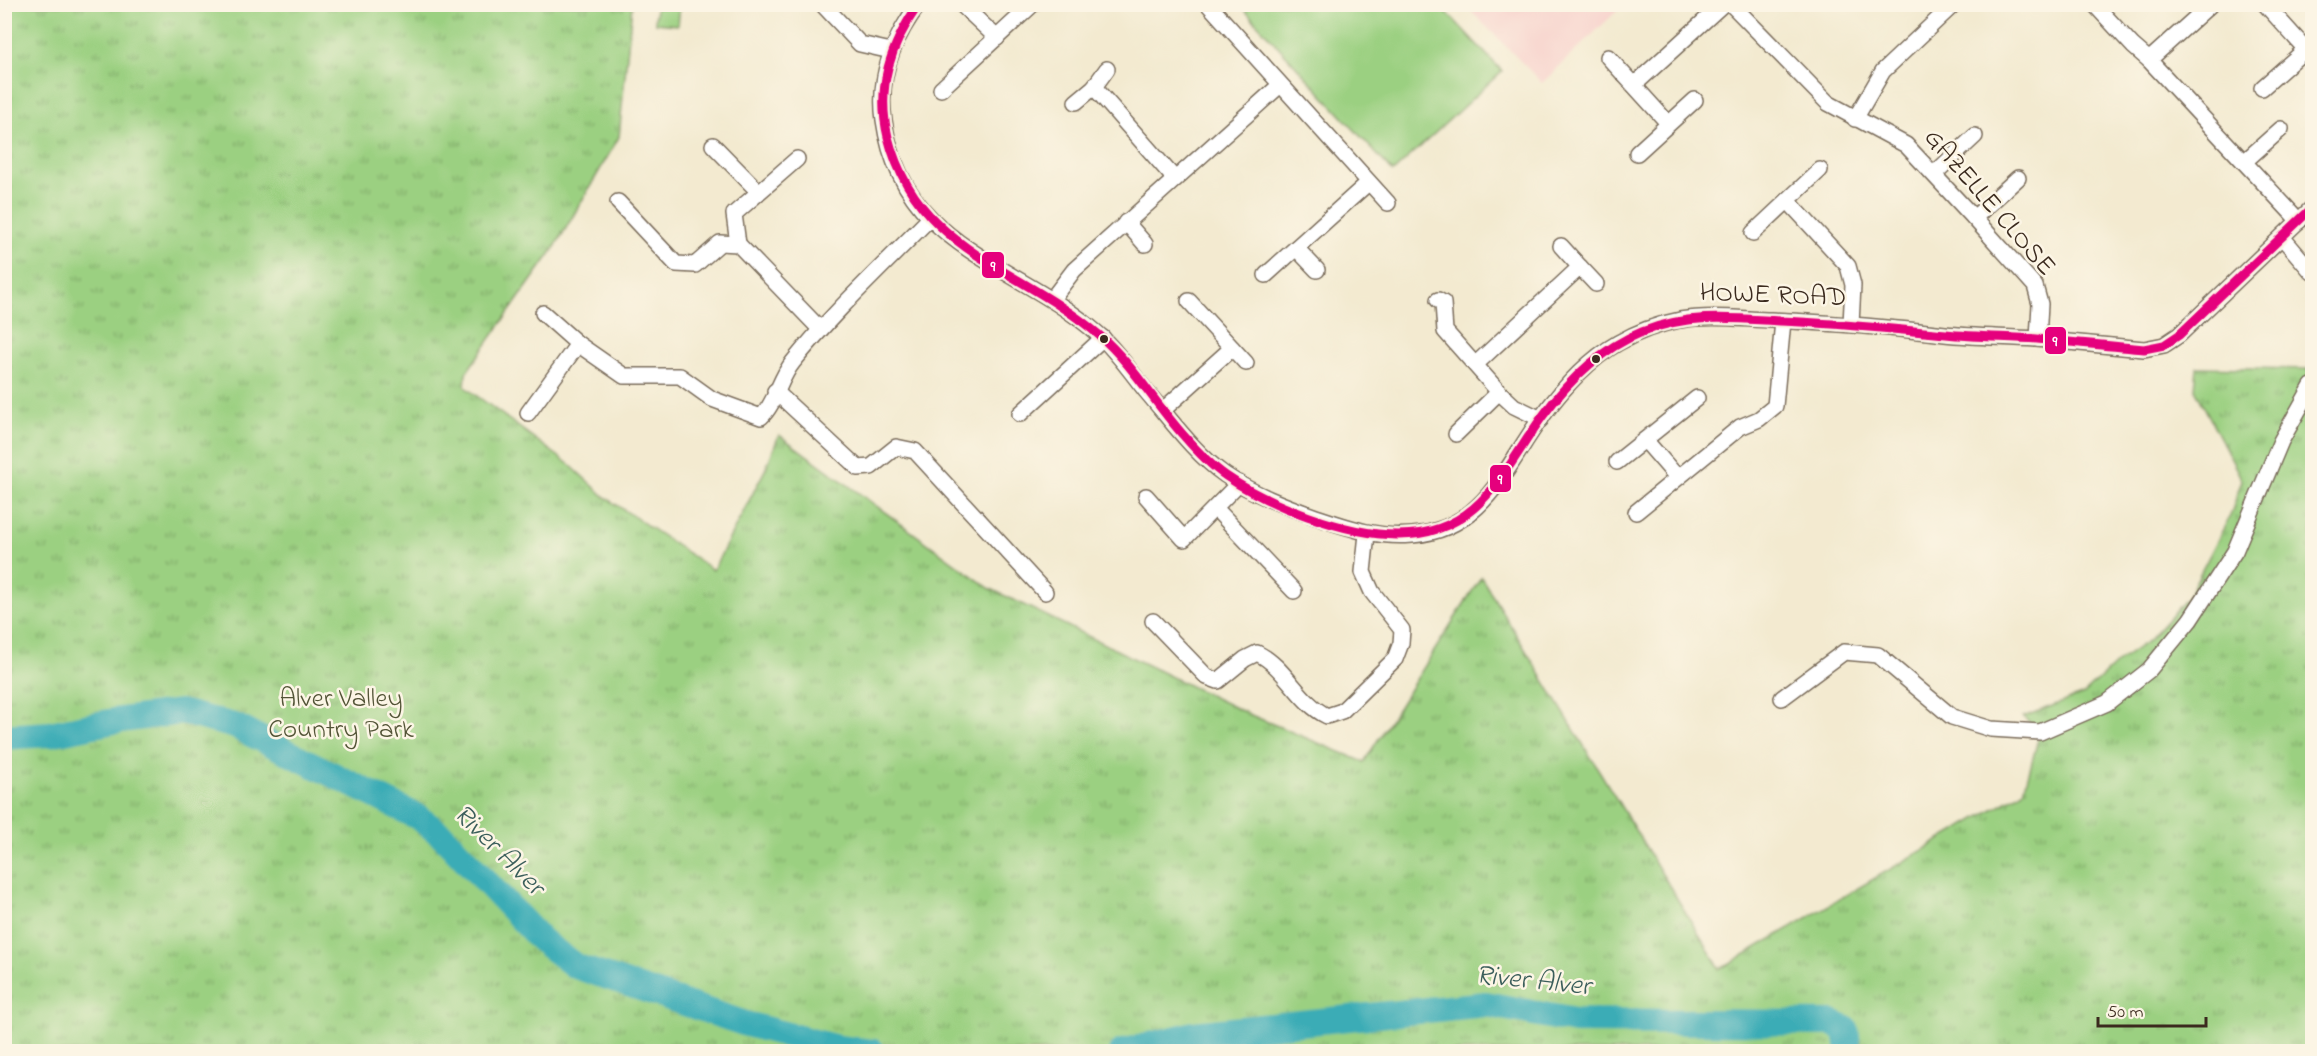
<svg xmlns="http://www.w3.org/2000/svg" width="2317" height="1056" font-family="'Indie Flower',sans-serif">
<defs>
<pattern id="park-tufts" width="24" height="20" patternUnits="userSpaceOnUse" patternTransform="scale(1.5)"><rect width="24" height="20" fill="#9bd081"/><path d="M3 7l-1-3M5 7V3M7 7l1-3M15 17l-1-3M17 17v-4M19 17l1-3" fill="none" stroke="#80a969"/></pattern>
</defs>
<rect width="100%" height="100%" fill="#fcf5e5"/>
<filter id="ink" filterUnits="userSpaceOnUse"><feTurbulence type="fractalNoise" baseFrequency=".0167" numOctaves="2"/><feDisplacementMap in="SourceGraphic" scale="12" xChannelSelector="R" yChannelSelector="G"/><feConvolveMatrix kernelMatrix="1 2 1 2 8 2 1 2 1" color-interpolation-filters="sRGB"/></filter>
<filter id="wash" filterUnits="userSpaceOnUse"><feTurbulence type="fractalNoise" baseFrequency=".008" numOctaves="4" result="noise"/><feDisplacementMap in="SourceGraphic" scale="24" xChannelSelector="R" yChannelSelector="G"/><feGaussianBlur stdDeviation="1.35" result="paint"/><feColorMatrix in="noise" values="0 0 0 0 0 0 0 0 0 0 0 0 0 0 0 0 0 1.4 0 .05"/><feComposite in="paint" operator="in"/></filter>
<g filter="url(#wash)">
<rect width="100%" height="100%" fill="#f3ead0"/>
<!-- built -->
<path fill="#f7d0cb" d="M1465,5h158l-81,78z"/>
<!-- grass -->
<g fill="#9bd081" stroke="#6b7d50" stroke-width="1.5">
<path d="M1243,4l197,1 62,66 -109,101 -152,-166z"/>
<path d="M656,5h24l-2,20 -23,-2z"/>
</g>
<!-- park -->
<path fill="url(#park-tufts)" stroke="#6b7d50" stroke-width="1.5" d="M5,5h627l-13,132 -64,110 -89,126 -1,14 105,78 35,32 108,73 53,-102 13,-33 210,153 257,125 118,49 117,-185 239,392 304,-178 16,-59 -17,-15 61,-23 34,-32 31,-22 39,-43 43,-83 11,-34 -47,-91 2,-22 115,2v682l-2307,1z"/>
<g fill="none" stroke-linecap="round" stroke-linejoin="round">
<!-- river -->
<g stroke="#3bacb6" stroke-width="26">
<path d="M4,737l46,-3 64,-13 67,-9 54,14 183,91 26,20 97,103 34,26 171,58 92,24 35,4"/>
<path d="M1122,1052l71,-18 293,-30 89,17 257,2 14,6 3,23"/>
</g>
</g>
</g>
<g filter="url(#ink)">
<g fill="none" stroke-linecap="round" stroke-linejoin="round">
<defs>
<g id="street">
<path d="M919,4c-26,34 -41,74 -35,116 18,129 131,141 214,214 18,16 33,38 48,57 24,28 49,63 79,84 28,19 60,31 91,42 33,11 61,21 96,18 72,-5 93,-68 129,-117 21,-29 47,-58 77,-75 19,-11 41,-19 62,-23 30,-5 61,-1 91,0 59,3 116,7 174,14 30,3 61,3 91,5 36,3 72,7 108,10l20,-4 15,-10 133,-127"/>
<path d="M961,4l36,34"/>
<path d="M1208,4l180,199"/>
<path d="M1731,4l97,99 78,42 68,73 61,68 5,18 -2,35"/>
<path d="M2094,4l39,42 16,14 150,161"/>
<path d="M2265,4l47,52"/>
<path d="M824,6l36,38 31,7"/>
<path d="M1608,57l60,66"/>
<path d="M2149,60l62,-56"/>
<path d="M1634,85l89,-81"/>
<path d="M1094,87l80,91"/>
<path d="M2262,88l44,-39"/>
<path d="M941,89l92,-85"/>
<path d="M1076,102l18,-15 13,-18"/>
<path d="M1855,119l28,-48 71,-67"/>
<path d="M713,145l45,46"/>
<path d="M1637,153l58,-53"/>
<path d="M2244,162l37,-33"/>
<path d="M1934,174l41,-38"/>
<path d="M1788,201l60,65 5,19 -2,39"/>
<path d="M618,202l58,62 19,1 25,-22 18,1 82,85"/>
<path d="M1974,218l44,-40"/>
<path d="M1126,222l19,22"/>
<path d="M1753,233l67,-63"/>
<path d="M2282,237l30,35"/>
<path d="M738,244l-4,-30 63,-55"/>
<path d="M1296,248l21,22"/>
<path d="M1580,267l16,17"/>
<path d="M1266,275l102,-92"/>
<path d="M1052,299l22,-29 205,-184"/>
<path d="M1438,300l5,3 2,28 54,61 15,14 27,13"/>
<path d="M1189,301l57,62"/>
<path d="M543,313l35,31 46,32h56l32,23 49,18c15,-14 18,-38 32,-55 41,-51 90,-96 136,-143"/>
<path d="M1476,364l104,-97 -19,-21"/>
<path d="M775,391l83,77 13,-1 25,-20 19,4 130,141"/>
<path d="M1163,410l69,-62"/>
<path d="M528,413l50,-69"/>
<path d="M1020,414l83,-76"/>
<path d="M1456,434l43,-42"/>
<path d="M1645,440l32,37"/>
<path d="M1617,462l80,-64"/>
<path d="M1146,496l38,43 55,-56"/>
<path d="M1215,508l79,83"/>
<path d="M1636,512l104,-85 19,-8 16,-13 8,-85"/>
<path d="M1153,621l54,56 11,4 27,-22 12,-6c29,14 41,49 70,63l15,-5 53,-52 6,-16 1,-13 -30,-38 -9,-20 4,-38"/>
<path d="M1782,698l62,-46 34,3 74,62 39,12 49,3 67,-29 42,-33 41,-50 45,-69 46,-110 31,-55"/>
</g>
</defs>
<!-- street casing -->
<use href="#street" stroke="#7b6d5c" stroke-width="18"/>
<!-- street -->
<use href="#street" stroke="#fff" stroke-width="15"/>
<defs>
<path id="bus-1" d="M919,4c-29,41 -43,84 -31,133 29,115 131,129 211,198 33,28 56,69 85,101 13,15 26,29 42,40 42,29 120,59 171,59 81,1 105,-62 145,-118 26,-36 58,-68 100,-85 45,-19 91,-14 138,-11 56,2 111,8 166,13 30,3 60,3 91,5 36,3 71,7 107,10l20,-4 15,-10 133,-127"/>
</defs>
<!-- bus-1 casing -->
<use href="#bus-1" stroke="#fcf5e5" stroke-width="14"/>
<!-- bus-1 -->
<use href="#bus-1" stroke="#e5007d" stroke-width="9"/>
</g>
</g>
<!-- markers -->
<g fill="#3b2a1e" stroke="#fcf5e5" stroke-width="2">
<circle cx="1104" cy="339" r="5"/>
<circle cx="1596" cy="359" r="5"/>
</g>
<g text-anchor="middle" dominant-baseline="central" stroke-width="5" stroke-linejoin="round" paint-order="stroke">
<!-- street labels -->
<g font-size="27" fill="#3b2a1e" stroke="#fcf5e5">
<text transform="translate(1989 203) rotate(49)">GAZELLE CLOSE</text>
<text transform="translate(1773 296) rotate(2)">HOWE ROAD</text>
</g>
<!-- park labels -->
<g font-size="27" fill="#535437" stroke="#fcf5e5">
<text x="341" y="699">Alver Valley<tspan x="341" dy="31">Country Park</tspan></text>
</g>
<!-- water labels -->
<g font-size="28" font-style="italic" fill="#3b5e5b" stroke="#fcf5e5">
<text transform="translate(498 851) rotate(45)">River Alver</text>
<text transform="translate(1533 982) rotate(6)">River Alver</text>
</g>
</g>
<g stroke="#fcf5e5" stroke-width="2">
<rect x="981" y="251" width="24" height="28" rx="6" fill="#e5007d"/>
<rect x="2044" y="326" width="23" height="29" rx="6" fill="#e5007d"/>
<rect x="1489" y="464" width="23" height="29" rx="6" fill="#e5007d"/>
</g>
<g font-size="16" text-anchor="middle" font-weight="bold" fill="#fff">
<text x="993" y="271">9</text>
<text x="2055" y="346">9</text>
<text x="1500" y="484">9</text>
</g>
<!-- margin -->
<rect width="2317" height="1056" fill="none" stroke="#fcf5e5" stroke-width="24"/>
<!-- scale -->
<path d="M2098 1017v9h108v-9" fill="none" stroke="#3b2a1e" stroke-width="3"/>
<text x="2107" y="1017" font-size="18" fill="#3b2a1e" stroke="#fcf5e5" stroke-width="4.5" paint-order="stroke">50 m</text>
</svg>
